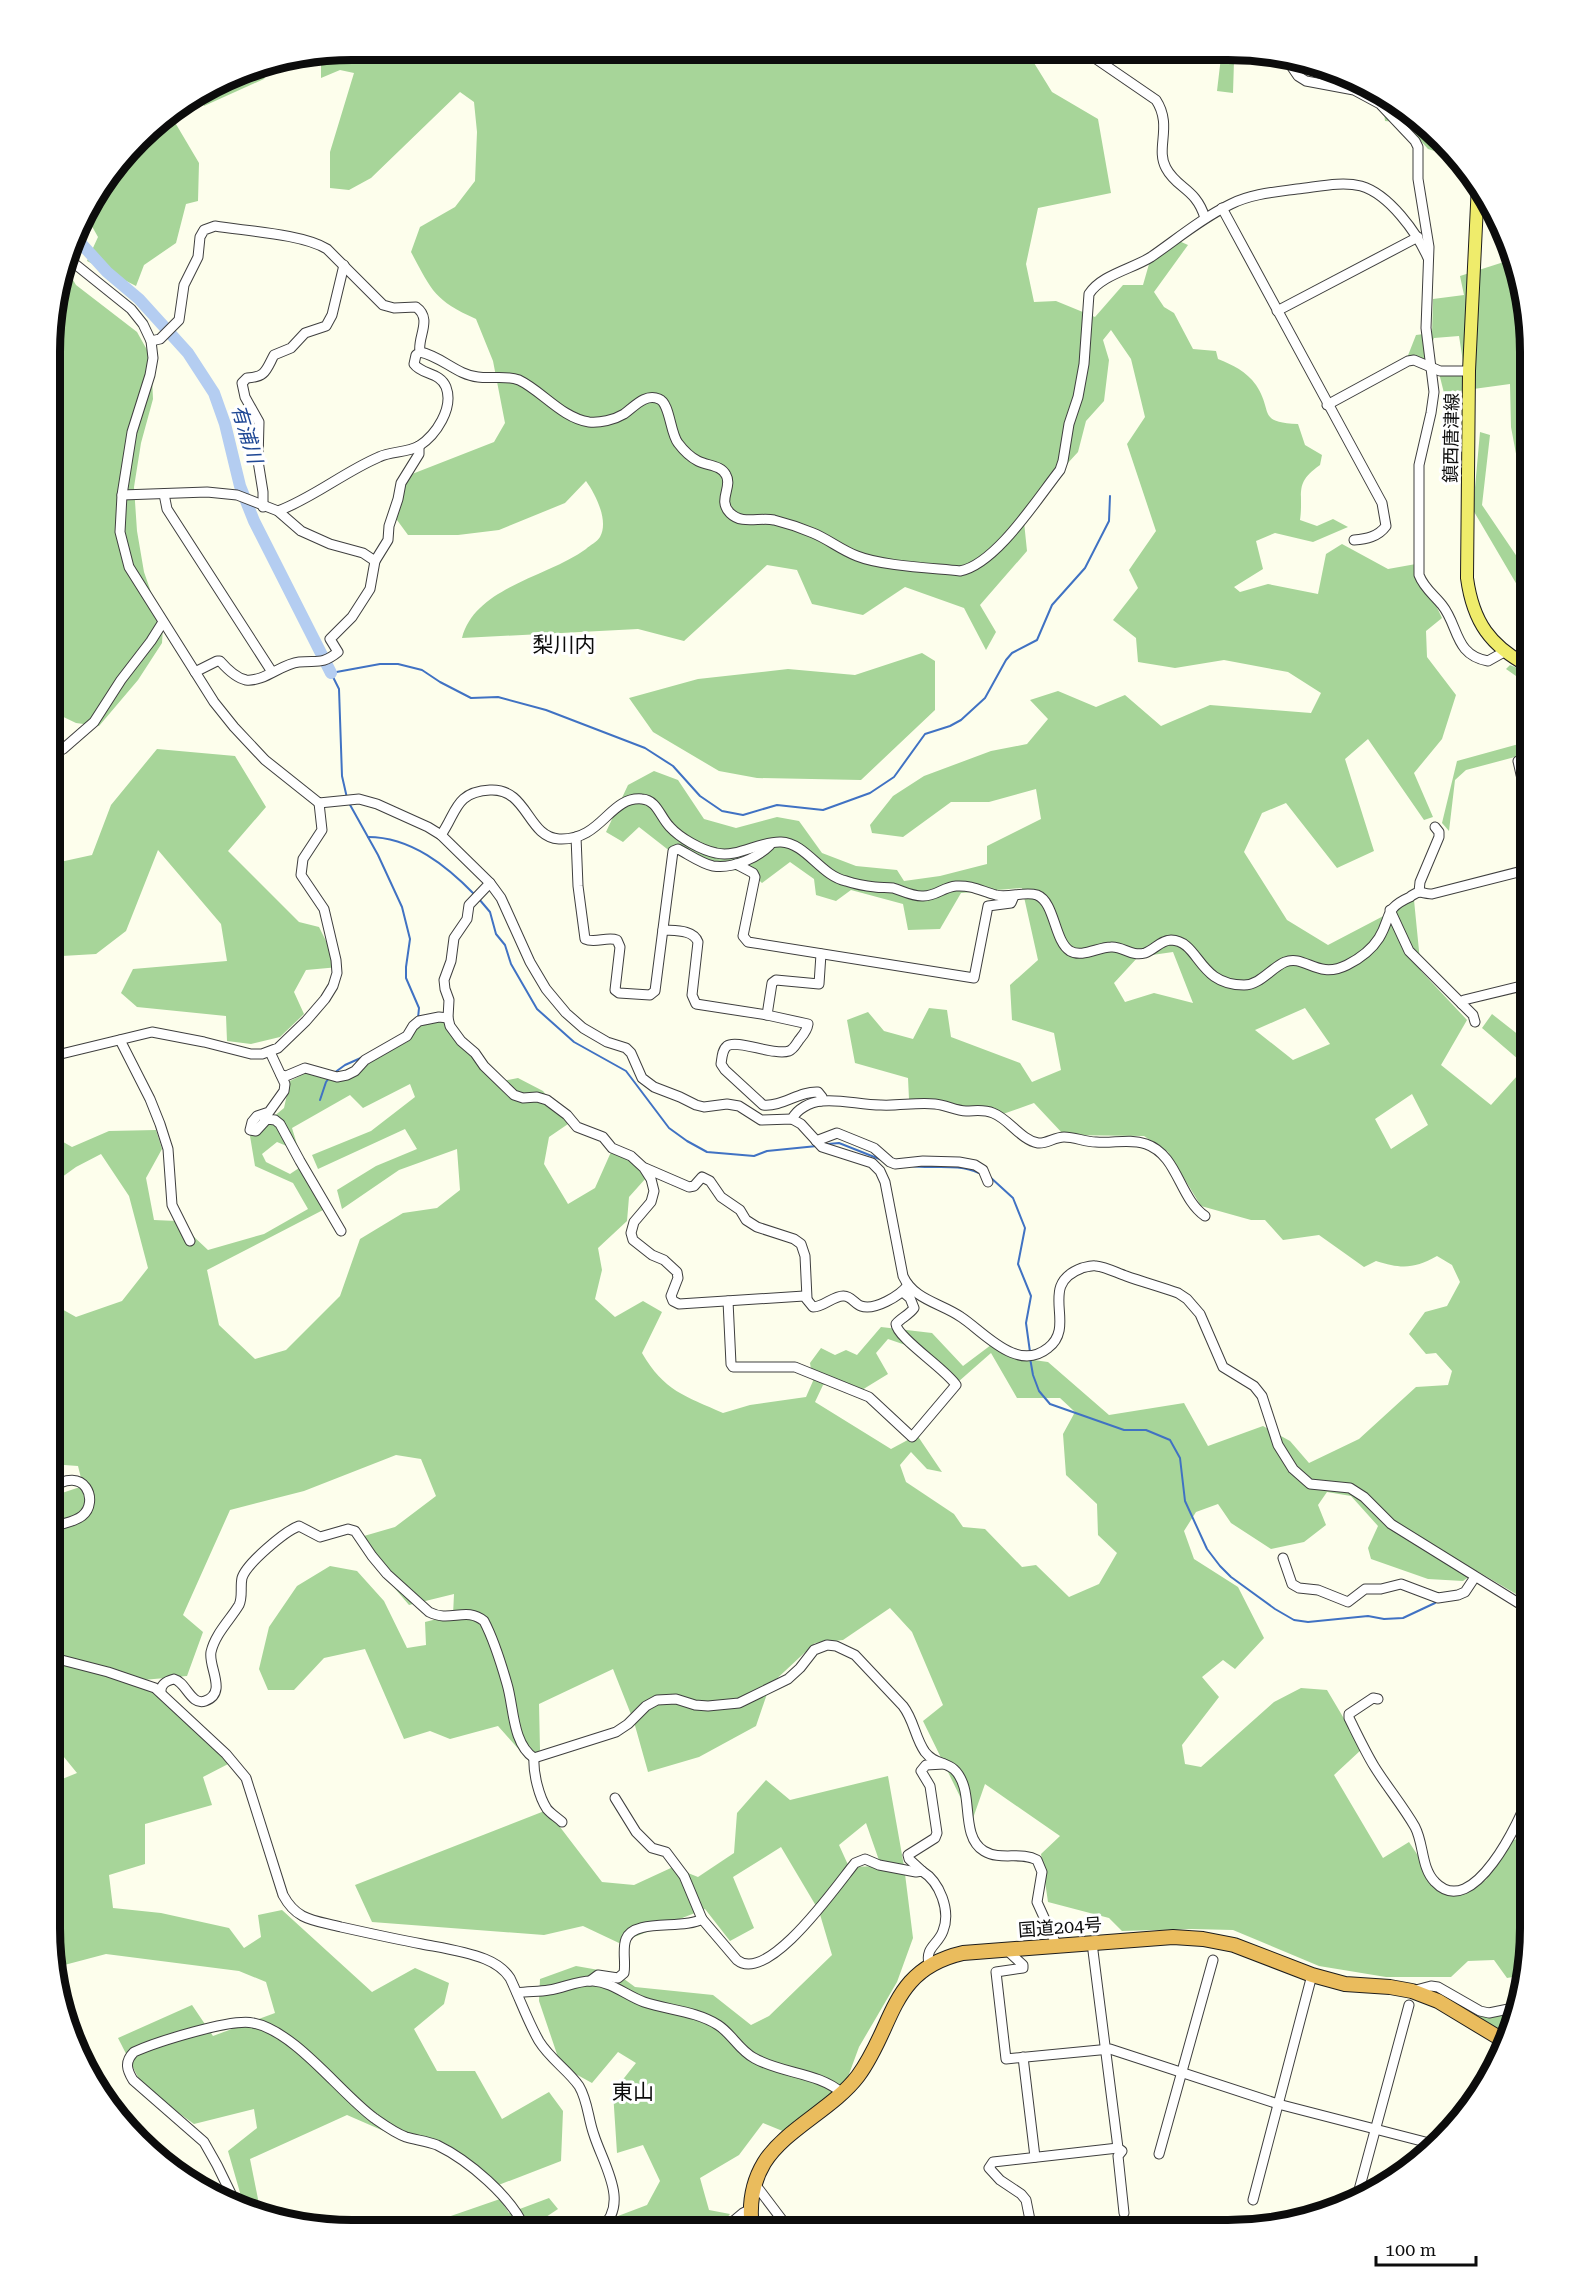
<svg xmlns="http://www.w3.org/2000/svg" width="1580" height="2280" font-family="'Roboto Serif','Noto Sans JP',serif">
<rect width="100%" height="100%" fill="#fdfeec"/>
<!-- forest -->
<g fill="#a7d599" fill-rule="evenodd">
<path d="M352,50l684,1 -5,7 21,34 46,27 13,74 -73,15 -12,56 8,38 22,-1 39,16 28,-32h20l6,-21 30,-23 9,4 -34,47 10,15 10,6 19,36 23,2 2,8c15,6 28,12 38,26 18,27 0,37 42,39l7,21 17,10 -2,10c-27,19 -16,27 -20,55l17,6 16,-7 15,8 -35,15 -38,-9 -19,8 7,28 -29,18 6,5 28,-8 50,10 8,-40 16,-10 46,25 28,-5 26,54 -16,13 1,26 29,38 -14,44 -28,34 19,44 -9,3 -56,-81 -23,20 29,92 -37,17 -51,-65 -24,10 -18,39 43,68 41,25 86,-45 7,71 46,49 -26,45 50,40 35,-39 -44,-38 10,-14 38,30v177l-2,6h2v373l-14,-6 -39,-23 -14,10 -35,-2 -57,-20 -3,-11 10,-22 -27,-30 -24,-4 -9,13 8,20 -22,17 -33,7 -40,-26 -13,-19 -22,8 -12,19 10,28 44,28 26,51 -29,31 -12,-9 -21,17 17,20 -37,48 3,19 16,3 73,-65 27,-14 26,2 35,59 -28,26 49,83 26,-16 27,41 24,10 26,-13 22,-39 10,-2 12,12v97l-6,27 -17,3 -13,-18 -26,1 -17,16h-65l-67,-11 -86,-36 -41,-1 -70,2 -13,-13 -61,-16 -7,-48 19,-18 -75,-52 -13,37 -49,-100 20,-16 -31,-73 -22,-24 -47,32 -28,3 -45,42 -14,41 -57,31 -51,15 -14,-50 -21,-53 -74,35 1,46 -9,13 -33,-37 -48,13 -20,-8 -26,8 -39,-90 -41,9 -30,32h-26l-9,-21 10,-42 28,-41 33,-20 27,5 27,30 23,47 19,-3 -1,-23 28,-7 1,-21 -45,11 -34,-40 -11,-29 31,-9 41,-31 -15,-37 -25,-4 -92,36 -74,19 -47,105 20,17 -16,44 -44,4 89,82 -29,15 9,28 -67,19v40l-36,11 4,33 48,5 68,15 15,20 17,-11 -3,-22 24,-5 90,82 43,-24 34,15 -5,21 -30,25 23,42h38l27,48 47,-27 14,19 -2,50 -65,25 -55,-41h-25l-69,-30 -97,44 11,55 -16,-4 -17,-59 29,-23 -3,-19 -60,15 -51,-37 -25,-49 74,-33 21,31 62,-23 -9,-31 -27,-11 -133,-17 -53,14 -3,-40v-144l27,-11 -27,-33v-107l10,-26 -10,-4v-106l33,-11 -5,-20 -28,-2 1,-161 25,14 46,-16 26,-33 -19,-72 -28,-42 -25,13 -25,18v-50l21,12 37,-16 47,-1 6,19 -16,29 8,42 23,1 31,29 56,-16 44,-25 -15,-26 -38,-17 -5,-30 34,-28 6,-27 16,-8 42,6 19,-16 40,-21 10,-19 29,-3 52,62 20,-4 25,13 25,33 -19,13 -5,27 24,40 27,-16 16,-36 13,1 22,25 -17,19 -2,24 -29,27 4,22 -7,29 20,18 28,-16 19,11 -20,41c22,38 43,43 81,60l27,-8 56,-8 7,-16 -3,-18 11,-15 14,7 11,-5 11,5 24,-28 51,6 31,33 28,-21 28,13 29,4 61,53 75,-12 24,43 55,-20 27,15 19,22 50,-24 57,-52 32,-2 4,-14 -16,-18 -10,1 -17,-20 16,-22 22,-6 13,-24 -8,-17 -15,-9c-23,13 -36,13 -61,5l-12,6 -45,-32 -36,5 -18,-20h-14l-50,-14 -33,-54 -24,-16 -80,-1 -30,-32 -31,11 -94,-15 -1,-21 -53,-15 -8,-43 21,-8 16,19 29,8 16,-31 18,2 4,27 69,26 12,19 29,-12 -7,-37 -42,-13 -2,-35 28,-25 -16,-72 -61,5 -21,36 -32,1 -5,-26 -52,-14 -15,11 -20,-6 -2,-16 -24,-17 -28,21 -12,-11 -36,-4 -43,-16 -32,-25 -16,15 -17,-10 22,-47 26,-14 24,9 26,39 32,9 41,-11 22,4 23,32 34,13 41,4 7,11 36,-5 47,-12v-18l54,-27 -5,-30 -47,13h-38l-48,35 -31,-4 -2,-8 23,-29 31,-20 67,-25 36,-7 21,-25 -18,-19 28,-9 38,16 29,-12 36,31 49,-21 101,8 10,-20 -33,-21 -64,-12 -49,8 -37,-6 -2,-24 -23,-18 25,-32 -9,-18 27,-39 -29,-87 18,-27 -14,-58 -20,-29 -8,10 6,20 -5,41 -18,20 -8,31 -55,60 4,39 -47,54 16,27 -10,18 -22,-42 -59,-21 -42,28 -51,-11 -15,-34 -30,-5 -83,76 -46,-12 -176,9c13,-51 86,-61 124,-89 4,-4 11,-7 14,-12 9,-16 -4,-42 -14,-56l-21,22 -66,27 -41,5h-50l-11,-15 -1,-32 11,-12 87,-34 11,-19 -12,-62 -17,-42c-42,-19 -44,-28 -65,-67l9,-25 35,-20 20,-26 2,-49 -3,-30 -14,-10 -89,86 -22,12 -19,-2v-36l24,-79 -14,-3 -19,8v-23zM1173,952l20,51 -39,-10 -29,9 -11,-19 24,-26zM1305,1008l25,36 -37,16 -38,-30zM410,1084l5,13 -44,34 -59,24 6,14 87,-40 12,20 -41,17 -39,24 5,19 57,-39 58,-21 3,41 -23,18 -34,5 -43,26 -20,57 -54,54 -31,9 -36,-34 -12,-55 116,-60 -18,-46 -15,10 -24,-12 -4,-8 15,-12 22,9 -7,-23 58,-33 13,13zM1412,1094l16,31 -37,24 -16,-30zM888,1339l32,11 38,32 33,-29 26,45h43l15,14 -12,22 3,41 31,29 1,31 19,18 -18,31 -30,13 -33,-32 -14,2 -37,-38 -22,-2 -9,-13 -48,-32 -6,-17 11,-13 16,17 15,3 -25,-37 -26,14 -76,-47 8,-17 14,-4 20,12 31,-19 -12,-21z"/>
<path d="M1219,52h27l-12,9 -1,32 -16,-2 4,-34z"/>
<path d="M273,63l-9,16 -60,27 -6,-8 56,-32z"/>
<path d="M1389,98l23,14 52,52 -14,4 -6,-14 -16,-5 -23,-26 -20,-2 -2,-18z"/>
<path d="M170,114l29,49 -1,38 -12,3 -10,39 -32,22 -8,21 -49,-25 11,-24 -13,-23 5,-13 63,-77z"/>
<path d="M1505,233l15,41 10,78v160l-3,1 -16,-86 -1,-43 -66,9 -5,-20 25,-5 -5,-32 -25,2 -8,23 -19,-3 9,-23 16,-2 1,-34 31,-4 -4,-19 47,-15z"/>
<path d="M67,270l9,15 61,47 14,25 2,42 -12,44 -7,44 3,44 7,41 19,55 -1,16 -24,37 -39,46 -23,-3 -25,-12 1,-399z"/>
<path d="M1480,432l10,3 -8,70 46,68 2,1v33l-57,-97z"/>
<path d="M922,653l13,8v49l-74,70 -104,-2 -38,-7 -66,-39 -24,-34 69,-19 90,-10 67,6z"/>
<path d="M1510,665l20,8v11l-4,-1 -20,-14z"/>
<path d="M1530,741v12l-64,17 -11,10 -6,51 -7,-8 15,-62z"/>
<path d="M157,749l78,7 31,51 -38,44 71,71 20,5 20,40 -33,3 -12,22 10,22 -24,23 -29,7 -24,-3 -1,-25 -89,-9 -16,-14 12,-24 94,-8 -6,-37 -63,-74 -32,81 -30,23 -34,2 -11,16v-115l9,5 32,-7 19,-50z"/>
<path d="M888,1776l16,90 9,72 -16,44 -38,65 -14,38 -60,47 -22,-9 -24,32 -39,23 9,32 21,4 -12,15h-94l-6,-13 29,-11 13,-24 -17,-36 -26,8 -4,-61 23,-29 -18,-11 -26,31 -31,-17 -22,-65 1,-22 36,-13 40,7 19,14 78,8 38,30 18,-9 63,-61 -13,-44 -38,-64 -48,30 21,51 -24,13 -25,-32 -86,34 -36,-17 -39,9 -172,-13 -17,-37 192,-75 55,72 32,3 39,-18 25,10 36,-24 3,-40 29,-33 24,20zM866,1823l15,43 -32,1 -10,-22z"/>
<path d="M1486,2009l31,3 -3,14 -5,11 -31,-21z"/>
<path d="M549,2198l9,11 -30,20 -109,-2 81,-28 9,14z"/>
</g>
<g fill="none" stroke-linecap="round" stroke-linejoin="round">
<!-- stream -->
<g stroke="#4072c3" stroke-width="2">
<path d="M347,798l-5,-22 -3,-87 -8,-16 49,-9h18l24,6 18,12 31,16 27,-1 48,13 99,38 28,18 27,30 22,15 21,4 34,-10 46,5 47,-17 24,-16 31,-43 25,-8 11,-6 24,-22 21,-38 6,-7 25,-13 15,-35 33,-37 24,-47 1,-25"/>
<path d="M349,803l29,52 24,52 8,32 -4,28v11l13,30 -1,10"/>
<path d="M368,837c43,0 79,29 107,58"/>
<path d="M479,899l11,13 6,22 9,11 6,19 26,45 37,33 52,29 43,57 18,13 20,11 47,4 13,-5 50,-5"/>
<path d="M334,1073l11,-8 18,-8"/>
<path d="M320,1100l6,-18 4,-5"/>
<path d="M828,1144l11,-1 43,17"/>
<path d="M911,1166c23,3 46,-3 68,7"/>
<path d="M990,1177l23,21 12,30 -7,36 13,32 -5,27 4,29"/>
<path d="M1030,1358l3,17 6,16 11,13 74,26h22l24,10 10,18 5,43 22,48 13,17 11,11 44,32 19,11 14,2 60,-6 16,3 19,-1 32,-15"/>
</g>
<!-- river -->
<path stroke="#b4cdf1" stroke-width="12" d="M77,239l30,33 32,27 49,54 26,40 11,31 15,62 14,35 77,152"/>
<defs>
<g id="minor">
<path d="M1086,52l70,48c17,26 -1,48 10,68 11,21 30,20 39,50"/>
<path d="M1285,57l13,19 8,5 48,9 26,14 35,37 3,6v32l11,68 -3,81 8,64 -3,21 -12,52v110c5,13 14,19 23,30 17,21 12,50 46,56l16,-9"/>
<path d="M1222,208l160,295 4,23c-8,11 -20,13 -32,14"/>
<path d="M70,260l61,49 12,15 8,17 2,17 -3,17 -18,57 -10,63 -2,37 9,35 85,135 20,25 31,33 54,43 40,-4 18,5 51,23 13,8 49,48 11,15 29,64 16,27 20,24 17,15 24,14 19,6 5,5 11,25 12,9 26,10 16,8 8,2 23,-3 12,2 22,14 31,-1 9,5 21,23 50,16 8,8 5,11 18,94c11,24 38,27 58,41 23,15 56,56 87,31 30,-23 -12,-63 34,-80 4,-1 10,-3 14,-2 10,1 21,7 30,10 17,6 35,11 52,17l9,6 13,15 23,53 31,19 8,10 16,49 15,24 17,15 40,4 14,9 27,27 129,80 10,4"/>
<path d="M1277,311l141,-74"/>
<path d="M151,341l9,-2 19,-19 5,-35 14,-28 2,-20 4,-7 11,-4c30,5 88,8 112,23l56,56 11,3 22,-1c17,12 1,30 4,45l-4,3 -2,9c8,11 26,8 32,23 8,21 -10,48 -27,59 -12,7 -28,5 -40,11 -35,15 -66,41 -101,54"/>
<path d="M420,352c21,4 37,23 58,25 14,2 28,-2 41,3 23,11 43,38 70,42 11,1 25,-2 35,-8 10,-7 21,-21 35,-15 11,4 11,34 19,44 6,8 12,14 20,18 10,5 23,4 28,14 7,12 -9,25 4,38 12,12 29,4 44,7 12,3 27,8 39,13 15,6 28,17 44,23 25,10 75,12 103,15 36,-7 77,-72 100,-101l3,-9 6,-37 9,-27 6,-33 5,-70c12,-19 43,-25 62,-37 26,-18 51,-39 80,-53 20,-10 44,-12 66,-15 20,-2 44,-8 64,-3 28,8 56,47 67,72"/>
<path d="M1327,405l81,-44 6,-1 26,11h29"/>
<path d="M164,494l3,15 105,163"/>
<path d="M122,495l85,-3 30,3 41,16 23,20 29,13 33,9 12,8 -5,28 -18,28 -22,22 8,13c-16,13 -21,8 -39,10 -18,2 -35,20 -53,18 -10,-2 -19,-11 -26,-19h-3l-22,11"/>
<path d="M263,507v-15l-5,-31 1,-39 -14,-25 -3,-14 5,-5c19,-1 19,-8 27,-23l17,-7 14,-15 21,-7 6,-11 12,-50"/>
<path d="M375,561l13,-21 1,-14 9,-27 3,-16 18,-29v-8"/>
<path d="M51,756l12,-7 31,-27 27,-42 30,-39 12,-19"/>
<path d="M1518,761l12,54"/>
<path d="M441,835c16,-23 14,-43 49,-45 38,-2 37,47 69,49 43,2 50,-43 83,-40 15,1 18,18 28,28 10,11 31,23 46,26 22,5 43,-12 65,-11 25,1 40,34 65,39 9,3 19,5 29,6 6,1 12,0 18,1 10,3 18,8 29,8 13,1 21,-9 34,-10 16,-1 25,5 40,9 13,3 29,-4 41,0 18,7 17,46 33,56 12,7 28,-4 41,-4 12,-1 20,10 34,6 9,-3 16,-13 26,-13 29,1 26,45 73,45 16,0 27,-17 41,-23 20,-8 32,18 62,3 12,-6 25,-16 32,-27 13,-21 4,-29 31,-41 2,-2 8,-5 10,-5 4,1 8,2 12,2l98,-25"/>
<path d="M576,837l2,49 7,53c10,5 22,-3 32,1l3,7 -5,43 4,3 31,2 5,-4 18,-140 5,-2c10,5 24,15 35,17 20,3 44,-8 57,-21"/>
<path d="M736,864l17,9 2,4 -12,59 5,6 226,36 14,-72 23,-3 3,-7"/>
<path d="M1526,870l4,17"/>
<path d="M490,883l-21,22 -2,14 -13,19 -3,23 -7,19 1,9 4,11 -1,18 2,8 11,15 14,12 9,13 30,29 9,3 14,-1 10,3 20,15 10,12 26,10 9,11 19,8 13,12 7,11 3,12 -3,11 -17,20 -3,11 2,7 19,15 12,5 13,12 1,6 -7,18 2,5 6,3 125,-8 9,11c11,0 21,-12 31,-11 7,0 11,8 17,10 13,5 39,-10 47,-21"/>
<path d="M1419,892l1,-10 19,-45v-5l-4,-5"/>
<path d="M1390,910l19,41 53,53"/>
<path d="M663,930c11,1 30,-1 35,12l-6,53 4,9 71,11 41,9c-1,7 -5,11 -9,16 -3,4 -5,9 -10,11 -15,5 -52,-12 -62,-5 -5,4 -5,12 -6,18l4,6 38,35c19,2 36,-14 55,-13l4,5 -1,4"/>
<path d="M767,1015l5,-32 4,-3 43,4 2,-30"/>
<path d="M1475,1022l-2,-7 -11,-11 2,-4 66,-16"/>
<path d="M120,1040l30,59 10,25 8,25 4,56 18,36"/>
<path d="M270,1052l15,32 -1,7 -15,21 -12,4 -5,6 -2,8 6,1 11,-12 8,1 5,4 20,37 41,70"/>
<path d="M51,1058l10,-4 91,-22 52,10 47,12h11l16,-6 28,-27 19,-22 8,-13 4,-13 -1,-13 -12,-51 -23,-34 2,-16 19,-29 -3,-27"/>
<path d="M281,1075l5,1 19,-8 32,9 10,-2 8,-4 10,-11 42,-24 6,-10 6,-5 20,-4 9,1"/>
<path d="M792,1119c5,-10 18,-17 30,-18 19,-2 39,4 59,4 18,1 36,-3 54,-1 11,1 21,7 31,7 10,0 17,-2 27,2 16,6 28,27 45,30 8,1 17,-6 26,-6 11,0 21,5 32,5 16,2 33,-4 50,2 32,11 33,54 59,72"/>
<path d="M816,1141l21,-8 37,15 16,14 5,2 28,-3 36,1 16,3 8,5 5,12"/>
<path d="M645,1168l44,19 5,-1 8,-9 8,4 11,16 19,13 6,10 11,7 37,12 7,5 4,12 2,42"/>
<path d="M728,1301l3,63 2,3h62l74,30 43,40 44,-52c-10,-16 -59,-47 -60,-61 5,-6 13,-9 18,-16l-4,-10 -7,-6"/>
<path d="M50,1529c10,-6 23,-6 32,-13 18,-14 3,-53 -32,-27"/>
<path d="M1283,1558l9,26 7,4 19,2 30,12 17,-13h16l20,-5 37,14 20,-3 7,-3 10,-15"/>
<path d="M50,1657l58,15 47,16 71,66 20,24 37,117c14,26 31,25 58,32 27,6 54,12 81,17 21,4 43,7 63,15 10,4 19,10 25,19 10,21 18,44 29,63 11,18 29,29 40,45 9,15 9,33 15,49 9,29 37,69 6,94"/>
<path d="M161,1693c-1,-9 5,-12 13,-14 12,3 17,27 31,22 23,-8 3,-34 6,-49 4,-18 19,-32 28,-47 4,-8 1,-18 3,-27 4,-14 43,-47 57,-52l21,11 28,-8 7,2 17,25 15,18 42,38c21,11 37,-6 55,9 10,19 17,42 23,63 7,23 5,59 27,74l82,-26 12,-8 18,-18 11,-6 19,-1 19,6 13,1 31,-3 49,-24 12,-11 14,-18 13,-5 9,1 19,9 48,51c11,14 12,32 22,46 13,17 30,5 39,35 6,20 0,52 20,64 16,10 37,0 53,9l5,12 -5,30 20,44"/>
<path d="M1378,1699l-5,-1 -24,16v4c8,16 16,33 25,48 13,21 29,40 41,61 9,17 6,41 20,55 38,40 85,-62 95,-89"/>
<path d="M534,1758c-1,15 5,39 13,51 4,5 11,9 15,13"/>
<path d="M615,1798l21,34 16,16 14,4 18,24 18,43"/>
<path d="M922,1871l-13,-12 -1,-4 27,-17 2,-5 -7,-47 -9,-15 5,-6 18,-1"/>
<path d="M1092,1943l26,205 4,3 -4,5 6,57"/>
<path d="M1009,1949l2,5 12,11v3l-27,4 10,87 104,-10 168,55 159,41"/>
<path d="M590,1981l8,-6 20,3 6,-5c2,-11 -2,-24 2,-34 8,-21 58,-9 76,-20l35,41c31,25 100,-75 118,-97l10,-4 14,6 37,7 6,-1c18,11 29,40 21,60 -5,14 -18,16 -14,33"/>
<path d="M1412,1991l19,-5 7,1 42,24 9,2 29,-6"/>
<path d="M517,1993c11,-2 21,-1 32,-3 15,-2 29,-10 44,-9 19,1 34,15 51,21 24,8 52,9 74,23 14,9 21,25 36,33 28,16 64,14 88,35"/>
<path d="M1023,2057l12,100"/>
<path d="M1159,2154l54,-194"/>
<path d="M755,2184l34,45"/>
<path d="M1253,2200l59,-225"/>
<path d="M1356,2201l53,-196"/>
<path d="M238,2208l-21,-43 -13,-23 -71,-62c-6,-10 -9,-18 1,-28 22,-10 98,-34 119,-29 42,8 87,70 121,95 10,7 21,15 32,19 10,3 21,4 31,8 31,15 75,52 88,84"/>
<path d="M724,2229l19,-16 6,-3"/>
<path d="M1032,2230l-6,-30 -5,-6 -21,-14 -11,-12 4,-6 125,-14"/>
</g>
<path id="major" d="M1478,184l-9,187 -2,207c6,44 23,68 63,89"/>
<path id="highway" d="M752,2229c-3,-22 0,-46 12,-66 21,-34 69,-54 94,-87 37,-50 31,-106 105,-123l210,-16 30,2 31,6 78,30 33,9 45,3 22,4 26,10 68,41"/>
</defs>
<!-- minor casing -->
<use href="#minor" stroke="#3f3f3f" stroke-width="11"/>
<!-- major casing -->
<use href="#major" stroke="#1d1d1d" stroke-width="14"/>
<!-- highway casing -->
<use href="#highway" stroke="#1d1d1d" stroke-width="16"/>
<!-- minor -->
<use href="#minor" stroke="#fff" stroke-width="9"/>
<!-- major -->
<use href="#major" stroke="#efec6b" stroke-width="12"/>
<!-- highway -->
<use href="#highway" stroke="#eabc5d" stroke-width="14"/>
</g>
<g text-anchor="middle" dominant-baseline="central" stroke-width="6" stroke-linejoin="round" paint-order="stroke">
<!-- street labels -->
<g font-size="18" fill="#0c0c0c" stroke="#fff">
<text transform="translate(1451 438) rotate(-89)">鎮西唐津線</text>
<text transform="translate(1060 1927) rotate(-4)">国道204号</text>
</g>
<!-- water labels -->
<g font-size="20" font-style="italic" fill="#1e4794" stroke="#fff">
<text transform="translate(247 434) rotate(73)">有浦川</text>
</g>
<!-- quarter labels -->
<g font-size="21" fill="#0c0c0c" stroke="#fff">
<text x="564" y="645">梨川内</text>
<text x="633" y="2092">東山</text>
</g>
</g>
<!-- crop -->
<path d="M0 0H1580V2280H0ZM352 60H1228A292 292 0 0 1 1520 352V1928A292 292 0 0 1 1228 2220H352A292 292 0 0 1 60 1928V352A292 292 0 0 1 352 60Z" fill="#fff" fill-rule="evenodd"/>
<path fill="none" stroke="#0c0c0c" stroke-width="8" d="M352 60H1228A292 292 0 0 1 1520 352V1928A292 292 0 0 1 1228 2220H352A292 292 0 0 1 60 1928V352A292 292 0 0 1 352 60Z"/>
<!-- scale -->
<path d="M1376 2256v9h100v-9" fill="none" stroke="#0c0c0c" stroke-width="3"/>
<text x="1385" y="2256" font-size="18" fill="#0c0c0c" stroke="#ffffff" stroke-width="4.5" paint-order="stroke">100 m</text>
</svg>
